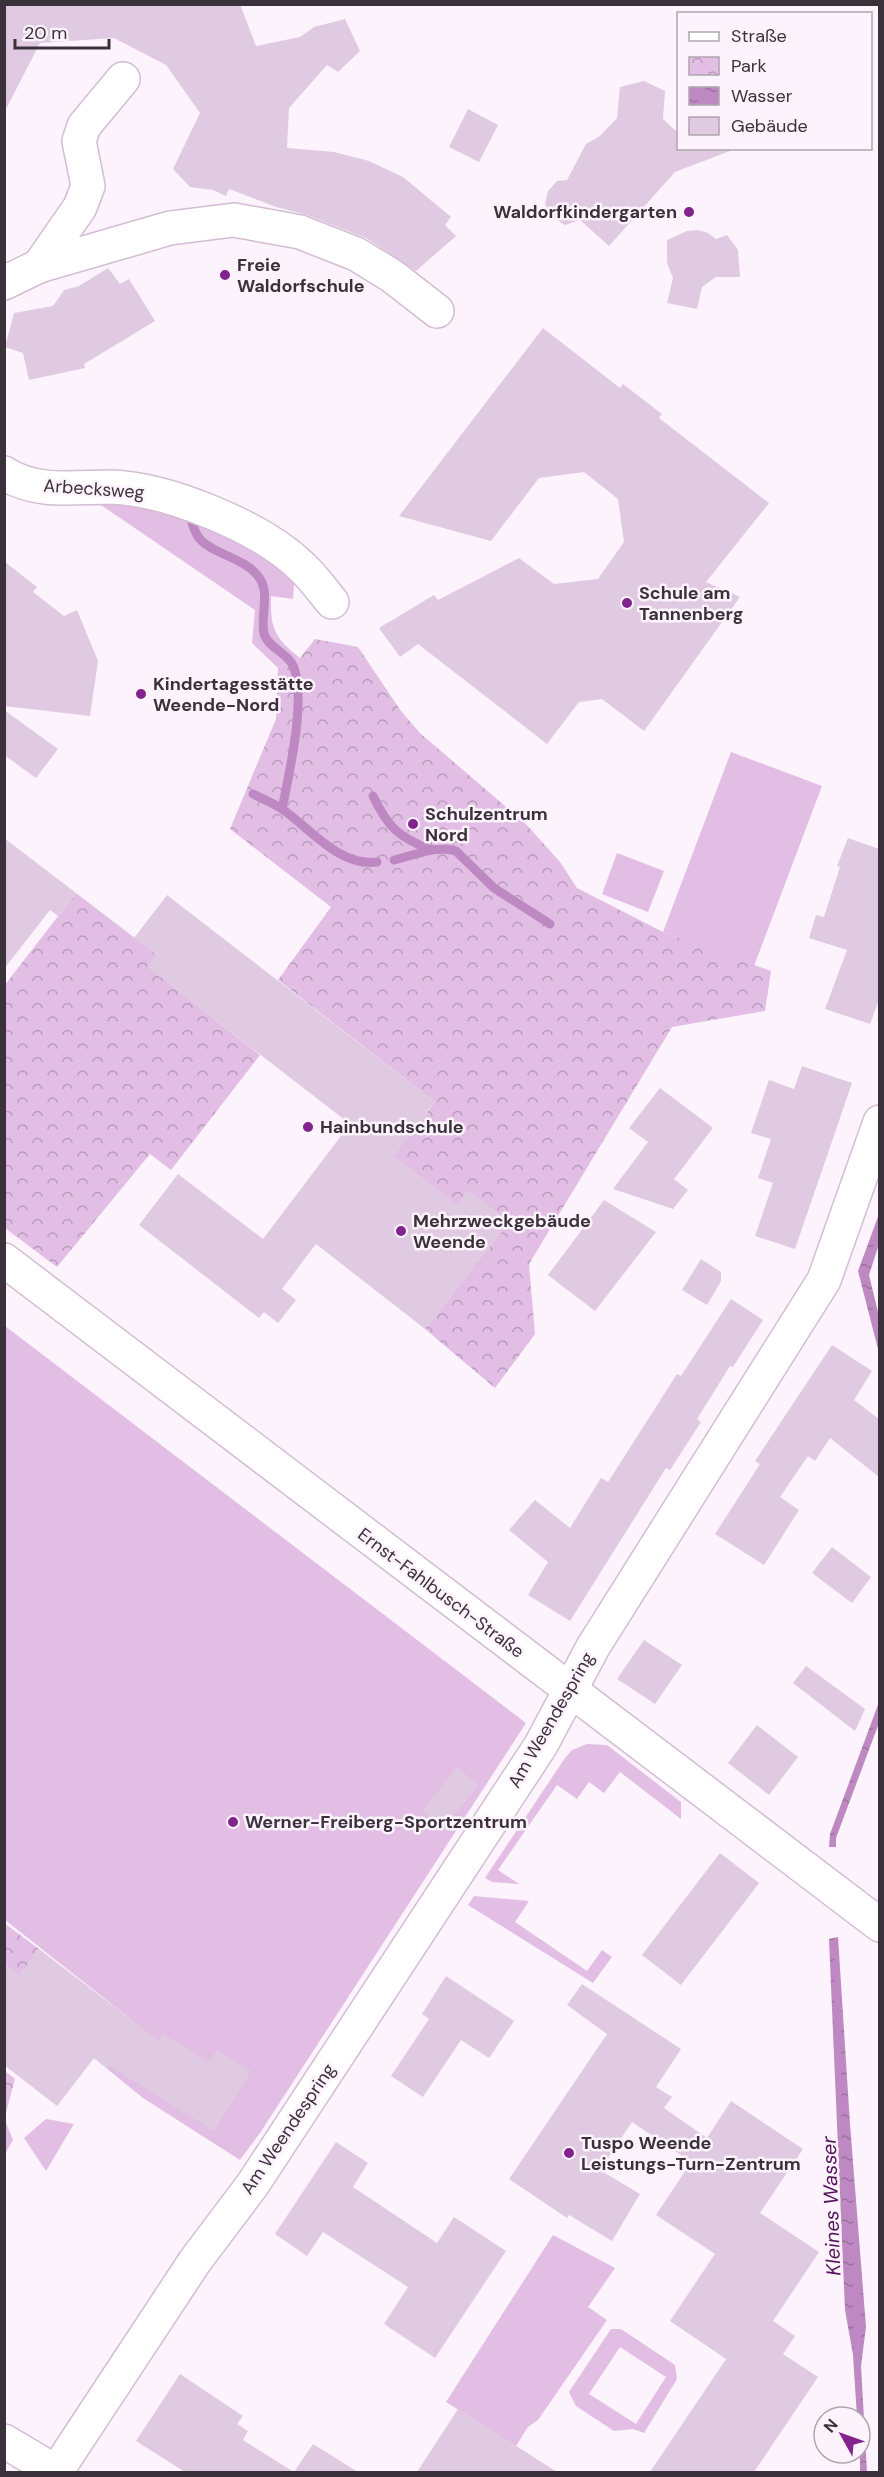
<svg xmlns="http://www.w3.org/2000/svg" width="884" height="2477" font-family="'DM Sans',sans-serif">
<defs>
<pattern id="park-crowns" width="20" height="18" patternUnits="userSpaceOnUse" patternTransform="scale(1.5)"><rect width="20" height="18" fill="#e2bee5"/><path d="M2 6a3 3 0 1 1 6 0M12 15a3 3 0 1 1 6 0" fill="none" stroke="#b89bbb"/></pattern>
<pattern id="water-ripples" width="26" height="14" patternUnits="userSpaceOnUse" patternTransform="scale(1.5)"><rect width="26" height="14" fill="#be89c2"/><path d="M2 4q2-2 4 0t4 0M15 11q2-2 4 0t4 0" fill="none" stroke="#9b719f"/></pattern>
</defs>
<rect width="100%" height="100%" fill="#fcf3fd"/>
<!-- grass -->
<g fill="#e2bee5" fill-rule="evenodd">
<path d="M140,502l65,17 93,61 -4,5 -1,14 -22,-3c-1,33 4,42 29,62l-22,10 -26,-25 3,-33 -157,-107z"/>
<path d="M731,752l91,34 -68,180 -91,-34z"/>
<path d="M617,853l47,18 -16,41 -46,-18z"/>
<path d="M5,1326l521,397 -266,410 -20,27 -97,-62 -37,-30 32,-43 -133,-105z"/>
<path d="M587,1744l20,1 74,57v17l-61,-47 -16,21 -15,-11 -12,17 -20,-14 -59,85 21,14 -27,-2 -7,-4 80,-120 7,-8z"/>
<path d="M474,1896l55,5 -14,21 72,49 15,-21 10,7 -19,26 -125,-78z"/>
<path d="M46,2119l28,5 -28,47 -22,-33z"/>
<path d="M5,2120l8,20 -8,14h-1z"/>
<path d="M553,2235l62,33 -27,39 19,13 -69,100 -10,7 -12,19 -70,-44z"/>
<path d="M611,2329h10l54,36 2,14 -33,54 -11,-4 -19,2 -38,-25 -7,-14zM620,2347l46,30 -30,47 -47,-30z"/>
</g>
<!-- park -->
<g fill="url(#park-crowns)">
<path d="M315,639l43,8 43,64 19,22 106,91 34,38 17,26 86,44 108,39 -6,40 -93,16 -143,237 6,70 -40,54 -70,-59 84,-107 -53,-17 -78,-61 33,-10 24,-32 -157,-122 53,-73 -101,-78 46,-110 2,-51 22,-10z"/>
<path d="M76,893l81,62 -9,12 112,88 -89,115 -21,-16 -93,113 -52,-39 -1,-242z"/>
<path d="M4,1923l35,26 -19,26 -15,-2z"/>
<path d="M5,2071l10,8 -10,37z"/>
</g>
<!-- water -->
<g fill="url(#water-ripples)">
<path d="M879,1214v30l-10,31 10,41v37l-21,-82z"/>
<path d="M879,1702v21l-43,115v9h-7l1,-13z"/>
<path d="M838,1937l12,187 16,203 -5,39 6,106 -7,-1v-54h-3l-4,-62 -8,-45 -16,-371z"/>
</g>
<g fill="none" stroke-linecap="round" stroke-linejoin="round">
<!-- stream -->
<g stroke="#be89c2" stroke-width="9">
<path d="M192,523c2,5 4,12 8,16 11,14 44,19 58,37 13,16 2,39 6,58 5,15 25,19 30,34 12,33 -5,106 -12,141"/>
<path d="M253,794c10,5 20,9 29,15 28,19 57,58 95,53"/>
<path d="M373,796c15,31 25,41 58,54"/>
<path d="M394,860l37,-10 15,-1 10,2 38,37 56,36"/>
</g>
</g>
<!-- building -->
<g fill="#e0cae2">
<path d="M4,4h236l16,42 44,-9 14,-10 31,-8 15,32 -22,21 -11,-7 -38,43 -2,40 47,4 35,9 34,16 48,40 -6,8 11,11 -40,35 -50,-33 -59,-23 -31,-8 -47,-18 -3,7 -13,-6 -23,-3 -17,-18 27,-56 -34,-48 -52,-27 -74,5 -36,70z"/>
<path d="M644,81l21,10 -2,28 15,14v15h51l1,3 -55,21 -66,74 -29,-26 -15,5 -13,-8 -7,-13 3,-13 9,-10 10,-1 19,-36 14,-8 17,-18 3,-31z"/>
<path d="M468,109l30,16 -19,37 -30,-15z"/>
<path d="M698,230l10,3 8,6 11,-4 11,15 2,27h-24l-14,10 -5,22 -30,-6 6,-25 -6,-15v-23l20,-9z"/>
<path d="M108,268l12,16 9,-5 26,42 -71,43 1,4 -56,12 -6,-27 -18,-6 9,-34 39,-7 11,-16 15,-4z"/>
<path d="M543,328l77,60 3,-4 39,30 -3,4 110,85 -63,79 34,15 -96,134 -42,-32 -23,3 -32,42 -129,-100 -18,13 -21,-29 55,-33 4,5 81,-42 35,26 44,-5 26,-37 -6,-43 -34,-27 -45,6 -48,63 -92,-25z"/>
<path d="M4,561l33,26 -4,5 31,24 13,-6 21,51 -8,55 -86,-10z"/>
<path d="M4,710l54,39 -22,29 -32,-23z"/>
<path d="M4,838l72,55 -18,23 -8,-6 -46,59z"/>
<path d="M848,838l31,11v151l-9,24 -45,-15 22,-59 -38,-12 7,-23 8,2 16,-50 -3,-1z"/>
<path d="M167,895l268,207 -41,54 62,49 12,-15 42,32 -85,107 -109,-85 -34,45 14,11 -18,23 -14,-11 -5,6 -120,-93 39,-51 85,65 87,-115 -203,-157 10,-12 -23,-17z"/>
<path d="M802,1066l50,17 -57,166 -40,-13 18,-53 -15,-5 13,-39 -20,-6 18,-53 25,9z"/>
<path d="M660,1088l53,40 -39,51 14,11 -15,19 -60,-20 35,-47 -19,-14z"/>
<path d="M604,1200l52,32 -61,79 -47,-36z"/>
<path d="M701,1259l20,13v9l-14,24 -25,-15z"/>
<path d="M731,1299l32,21 -30,47 -3,-1 -33,53 4,3 -31,48 -4,-2 -96,153 -42,-26 20,-33 -39,-32 26,-30 35,28 31,-50 7,4 69,-108 4,2z"/>
<path d="M832,1345l40,26 -18,29 25,19v58l-49,-39 -15,23 -7,-5 -28,41 19,13 -35,55 -49,-31 45,-70 -5,-3z"/>
<path d="M832,1547l39,30 -19,26 -40,-30z"/>
<path d="M644,1640l38,25 -27,39 -38,-25z"/>
<path d="M806,1666l59,43 -10,22 -62,-48z"/>
<path d="M757,1725l41,32 -29,38 -41,-32z"/>
<path d="M457,1767l22,18 -36,43 -21,-17z"/>
<path d="M720,1853l39,30 -78,102 -39,-30z"/>
<path d="M39,1949l120,92 4,-7 46,28 8,-12 34,21 -37,60 -106,-66 -2,3 -12,-10 -37,48 -53,-41v-102l16,12z"/>
<path d="M446,1976l68,45 -25,37 -28,-18 -38,57 -32,-21 38,-57 -7,-5z"/>
<path d="M582,1984l99,65 -25,38 16,10 -8,11 43,30 24,-37 72,48 -43,64 59,39 -46,69 22,15 -12,18 35,23 -64,95h-104l76,-113 -56,-38 45,-67 -59,-39 35,-53 -59,-40 -32,48 40,24 -28,47 -43,-26 -2,3 -58,-39 98,-145 -40,-29z"/>
<path d="M336,2142l32,21 -15,24 84,56 17,-26 52,34 -71,107 -51,-34 24,-37 -85,-55 -16,24 -32,-22z"/>
<path d="M180,2374l63,42 -6,8 11,7 -5,9 51,32 19,-28 45,28h-173l-49,-31z"/>
<path d="M458,2409l99,63h-140z"/>
</g>
<g fill="none" stroke-linecap="round" stroke-linejoin="round">
<defs>
<g id="minor">
<path d="M39,266l131,-38 64,-8 66,12 56,22 36,22 45,35"/>
<path d="M4,283l35,-17 41,-59 8,-21 -9,-45 5,-15 39,-47"/>
<path d="M4,473c32,21 71,14 107,14 57,2 150,40 191,80 11,10 20,23 30,35"/>
<path d="M4,1260l876,665"/>
<path d="M4,2441l52,31"/>
<path d="M56,2472l139,-211 58,-77 288,-439 52,-98 231,-367 56,-158"/>
</g>
</defs>
<!-- minor casing -->
<use href="#minor" stroke="#d3bdd4" stroke-width="36"/>
<!-- minor -->
<use href="#minor" stroke="#fff" stroke-width="33"/>
</g>
<!-- markers -->
<g fill="#83238d" stroke="#fcf3fd" stroke-width="2">
<circle cx="689" cy="212" r="6"/>
<circle cx="225" cy="275" r="6"/>
<circle cx="627" cy="603" r="6"/>
<circle cx="141" cy="694" r="6"/>
<circle cx="413" cy="824" r="6"/>
<circle cx="308" cy="1127" r="6"/>
<circle cx="401" cy="1231" r="6"/>
<circle cx="233" cy="1822" r="6"/>
<circle cx="569" cy="2153" r="6"/>
</g>
<g text-anchor="middle" dominant-baseline="central" stroke-width="5" stroke-linejoin="round" paint-order="stroke">
<!-- poi labels -->
<g font-size="18" font-weight="bold" fill="#3a313b" stroke="#fcf3fd" text-anchor="start">
<text x="677" y="212" text-anchor="end">Waldorfkindergarten</text>
<text x="237" y="265">Freie<tspan x="237" dy="21">Waldorfschule</tspan></text>
<text x="639" y="593">Schule am<tspan x="639" dy="21">Tannenberg</tspan></text>
<text x="153" y="684">Kindertagesstätte<tspan x="153" dy="21">Weende-Nord</tspan></text>
<text x="425" y="814">Schulzentrum<tspan x="425" dy="21">Nord</tspan></text>
<text x="320" y="1127">Hainbundschule</text>
<text x="413" y="1221">Mehrzweckgebäude<tspan x="413" dy="21">Weende</tspan></text>
<text x="245" y="1822">Werner-Freiberg-Sportzentrum</text>
<text x="581" y="2143">Tuspo Weende<tspan x="581" dy="21">Leistungs-Turn-Zentrum</tspan></text>
</g>
<!-- street labels -->
<g font-size="18" fill="#3a313b" stroke="#fcf3fd">
<text transform="translate(94 489) rotate(4)">Arbecksweg</text>
<text transform="translate(441 1593) rotate(37)">Ernst-Fahlbusch-Straße</text>
<text transform="translate(551 1720) rotate(-60)">Am Weendespring</text>
<text transform="translate(288 2129) rotate(-56)">Am Weendespring</text>
</g>
<!-- water labels -->
<g font-size="20" font-style="italic" fill="#54145b" stroke="#fcf3fd">
<text transform="translate(831 2206) rotate(-92)">Kleines Wasser</text>
</g>
</g>
<!-- border -->
<rect width="884" height="2477" fill="none" stroke="#3a313b" stroke-width="12"/>
<!-- legend -->
<rect x="677" y="12" width="195" height="138" fill="#fcf3fd" stroke="#aea5af" stroke-width="1.5"/>
<rect x="689" y="32" width="30" height="9" fill="#ffffff" stroke="#aea5af" stroke-width="1.5"/>
<text x="731" y="42" font-size="18" fill="#3a313b">Straße</text>
<rect x="689" y="57" width="30" height="18" fill="url(#park-crowns)" stroke="#aea5af" stroke-width="1.5"/>
<text x="731" y="72" font-size="18" fill="#3a313b">Park</text>
<rect x="689" y="87" width="30" height="18" fill="url(#water-ripples)" stroke="#aea5af" stroke-width="1.5"/>
<text x="731" y="102" font-size="18" fill="#3a313b">Wasser</text>
<rect x="689" y="117" width="30" height="18" fill="#e0cae2" stroke="#aea5af" stroke-width="1.5"/>
<text x="731" y="132" font-size="18" fill="#3a313b">Gebäude</text>
<!-- north arrow -->
<g transform="translate(842 2435) rotate(310)"><circle r="28" fill="#fcf3fd" stroke="#aea5af" stroke-width="1.5"/>
<path d="M0-4.5L10 22L0 15L-10 22Z" fill="#83238d"/>
<text y="-9" font-size="16" font-weight="bold" text-anchor="middle" fill="#3a313b">N</text>
</g>
<!-- scale -->
<path d="M15 39v9h94v-9" fill="none" stroke="#3a313b" stroke-width="3"/>
<text x="24" y="39" font-size="18" fill="#3a313b" stroke="#fcf3fd" stroke-width="4.5" paint-order="stroke">20 m</text>
</svg>
